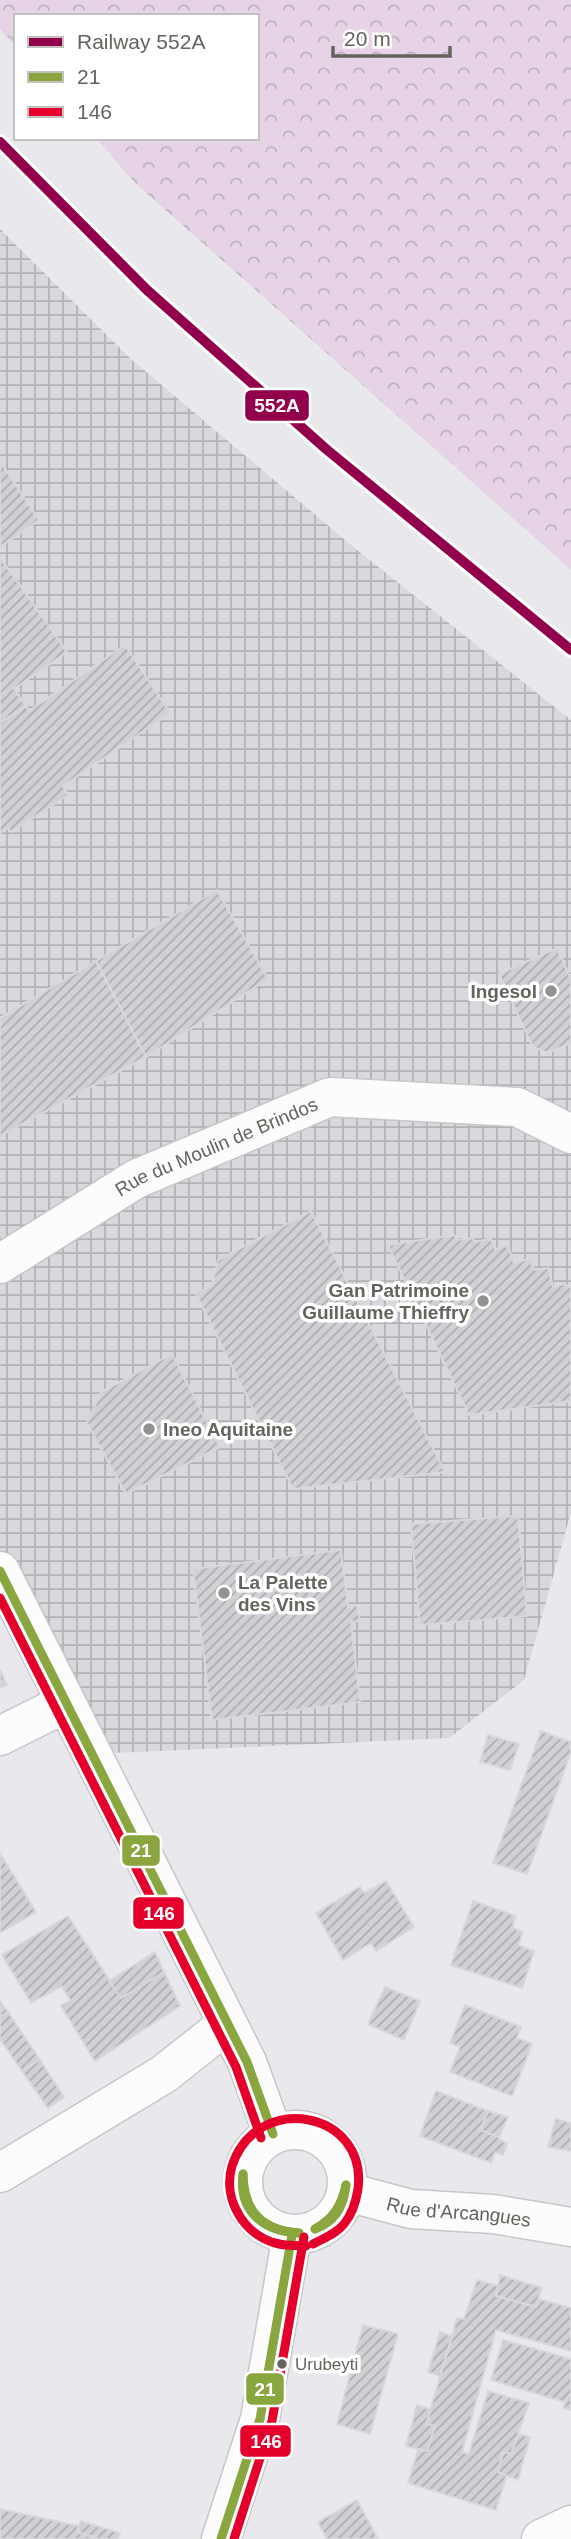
<svg xmlns="http://www.w3.org/2000/svg" width="571" height="2539" font-family="Arial,sans-serif">
<defs>
<pattern id="industrial-grid" width="8" height="8" patternUnits="userSpaceOnUse" patternTransform="scale(1.75)"><rect width="8" height="8" fill="#d8d8dd"/><path d="M0 4h8M4 0v8" fill="none" stroke="#b3b3b6"/></pattern>
<pattern id="forest-crowns" width="20" height="18" patternUnits="userSpaceOnUse" patternTransform="scale(1.75)"><rect width="20" height="18" fill="#e6d4e6"/><path d="M2 6a3 3 0 1 1 6 0M12 15a3 3 0 1 1 6 0" fill="none" stroke="#beb0be"/></pattern>
<pattern id="building-hatch" width="6" height="6" patternUnits="userSpaceOnUse" patternTransform="scale(1.75)"><rect width="6" height="6" fill="#d1d0d4"/><path d="M-1 1l2-2M0 6l6-6M5 7l2-2" fill="none" stroke="#adacaf"/></pattern>
</defs>
<rect width="100%" height="100%" fill="#e8e8ed"/>
<!-- industrial -->
<path fill="url(#industrial-grid)" d="M0,229l132,131 225,190 214,170v792l-47,168 -75,58 -335,15 -114,-155z"/>
<!-- forest -->
<path fill="url(#forest-crowns)" d="M0,0h571v570l-437,-388 -38,-44h161v-122h-241v31l-16,-18z"/>
<!-- building -->
<g fill="url(#building-hatch)" stroke="#d8d8dc" stroke-width="2">
<path d="M0,461l39,59 -39,27z"/>
<path d="M0,557l67,95 -53,37 12,17 -26,17z"/>
<path d="M125,645l45,68 -107,73 5,9 -57,37 -3,-4 -8,5v-110l26,-17 3,5z"/>
<path d="M217,890l51,89 -122,78 -50,-96z"/>
<path d="M557,948l14,31v64l-23,10 -15,-6 -34,-73z"/>
<path d="M96,961l50,96 -146,79v-118z"/>
<path d="M311,1211l134,261 -152,17 -97,-195 16,-9 6,-25z"/>
<path d="M454,1235l4,5 14,-2 3,4 16,-3 4,10 13,-3 6,17 15,-4 5,11 14,-2 5,19 11,-3 7,3v114l-102,14 -81,-170z"/>
<path d="M172,1354l48,93 -94,47 -39,-71 14,-31z"/>
<path d="M518,1516l9,100 -107,9 -9,-101z"/>
<path d="M341,1550l7,57 9,-2 3,16 -9,1 9,80 -148,18 -19,-151z"/>
<path d="M0,1670l7,15 -7,3z"/>
<path d="M541,1731l30,11v10l-44,122 -34,-11z"/>
<path d="M488,1735l31,9 -9,26 -30,-8z"/>
<path d="M0,1853l36,59 -35,20 -1,-1z"/>
<path d="M386,1881l28,46 -38,24 -5,-8 -28,17 -27,-47 44,-26 4,6z"/>
<path d="M473,1901l43,15 -4,12 11,4 -5,13 16,6 -12,37 -71,-23z"/>
<path d="M68,1916l53,82 43,-26 16,34 -85,55 -34,-55 9,-6 -8,-14 -31,17 -29,-48z"/>
<path d="M155,1952l9,20 -43,26 -12,-17z"/>
<path d="M385,1987l35,14 -16,39 -36,-16z"/>
<path d="M0,2001l8,11 -8,5z"/>
<path d="M465,2005l56,22 -4,11 15,6 -20,52 -62,-24 10,-25 -10,-4z"/>
<path d="M8,2012l32,48 -18,11 -22,-32v-22z"/>
<path d="M40,2060l24,37 -16,11 -26,-37z"/>
<path d="M436,2091l52,20 -8,19 19,7v2l8,5 -4,11 -8,-3 -4,11 -71,-27z"/>
<path d="M488,2111l20,6 -9,20 -19,-7z"/>
<path d="M556,2119l15,4v28l-23,-4z"/>
<path d="M500,2275l42,13 -6,19 -40,-11z"/>
<path d="M477,2280l21,6 -2,10 40,11 3,-8 32,9v43l-75,-21 -34,122 7,2 19,-63 41,12 -18,51 -8,-2 -5,20 7,2 1,3 -10,33 -88,-27 10,-33 9,1 8,-25 -9,-2 26,-88 5,-18 7,1z"/>
<path d="M363,2325l35,9 -28,100 -33,-10z"/>
<path d="M440,2332l12,4 -12,40 -12,-4z"/>
<path d="M503,2340l68,19v36l-3,5 -4,2 -73,-22z"/>
<path d="M569,2395h2v15l-8,-2z"/>
<path d="M417,2405l14,5 -5,14 9,2 -8,25 -21,-5z"/>
<path d="M519,2434l11,3 -12,43 -20,-8 5,-20 8,2z"/>
<path d="M357,2500l21,39h-51l-9,-17z"/>
<path d="M0,2509l79,17 -2,6 23,7h-100z"/>
<path d="M81,2521l39,12 -3,6h-17l-23,-7z"/>
</g>
<g fill="none" stroke-linecap="round" stroke-linejoin="round">
<defs>
<g id="minor">
<path id="s1" d="M0,1264l136,-85 194,-82 187,10 54,27"/>
<path d="M0,1571l247,491 26,72"/>
<path d="M0,1736l66,-33"/>
<circle cx="295" cy="2182" r="52"/>
<path d="M0,2173l164,-99 63,-50"/>
<path id="s2" d="M347,2192l64,17 82,5 78,13"/>
<path d="M221,2539l39,-120 32,-184"/>
<path d="M541,2539l30,-14"/>
</g>
</defs>
<!-- minor casing -->
<use href="#minor" stroke="#c7c7c8" stroke-width="41"/>
<!-- minor -->
<use href="#minor" stroke="#fcfcfc" stroke-width="38"/>
<defs>
<g id="bus-1">
<path d="M0,1571l247,491 26,72"/>
<path d="M243,2174c1,38 19,56 56,59"/>
<path d="M243,2174c-5,38 22,58 56,59"/>
<path d="M315,2229c19,-11 26,-23 31,-44"/>
<path d="M315,2229c20,-7 29,-24 31,-44"/>
<path d="M221,2539l39,-120 32,-184"/>
</g>
<g id="bus-2">
<path d="M0,1598l236,469 25,71"/>
<path d="M306,2246c-9,-1 -18,0 -27,-2 -34,-7 -57,-44 -47,-78 24,-75 136,-56 126,23 -2,13 -5,24 -14,35 -8,10 -20,14 -31,20"/>
<path d="M234,2539l38,-118 32,-184"/>
</g>
</defs>
<!-- bus-1 casing -->
<use href="#bus-1" stroke="#fff" stroke-width="14"/>
<!-- bus-2 casing -->
<use href="#bus-2" stroke="#fff" stroke-width="14"/>
<!-- bus-1 -->
<use href="#bus-1" stroke="#8aa63e" stroke-width="9"/>
<!-- bus-2 -->
<use href="#bus-2" stroke="#e4002b" stroke-width="9"/>
<defs>
<path id="rail-1" d="M0,142l147,148 179,159 245,201"/>
</defs>
<!-- rail-1 casing -->
<use href="#rail-1" stroke="#fff" stroke-width="16"/>
<!-- rail-1 -->
<use href="#rail-1" stroke="#92004c" stroke-width="10"/>
</g>
<!-- markers -->
<g fill="#939290" stroke="#fff" stroke-width="2.5">
<circle cx="551" cy="991" r="7"/>
<circle cx="483" cy="1301" r="7"/>
<circle cx="149" cy="1429" r="7"/>
<circle cx="224" cy="1593" r="7"/>
</g>
<circle fill="#65635e" stroke="#fff" stroke-width="2.5" cx="282" cy="2364" r="6"/>
<g text-anchor="middle" dominant-baseline="central" stroke-width="7" stroke-linejoin="round" paint-order="stroke">
<!-- bus labels -->
<g font-size="17" fill="#65635e" stroke="#fff" text-anchor="start">
<text x="295" y="2364">Urubeyti</text>
</g>
<!-- poi labels -->
<g font-size="19" font-weight="bold" fill="#65635e" stroke="#fff" text-anchor="end">
<text x="537" y="991">Ingesol</text>
<text x="469" y="1290">Gan Patrimoine<tspan x="469" dy="22">Guillaume Thieffry</tspan></text>
<text x="163" y="1429" text-anchor="start">Ineo Aquitaine</text>
<text x="238" y="1582" text-anchor="start">La Palette<tspan x="238" dy="22">des Vins</tspan></text>
</g>
<!-- street labels -->
<g font-size="19" fill="#65635e" stroke="#fff">
<text stroke="none"><textPath href="#s1" startOffset="247">Rue du Moulin de Brindos</textPath></text>
<text stroke="none"><textPath href="#s2" startOffset="114">Rue d'Arcangues</textPath></text>
</g>
</g>
<g stroke="#fff" stroke-width="2.5">
<rect x="244" y="389" width="66" height="33" rx="7" fill="#92004c"/>
<rect x="121" y="1834" width="40" height="33" rx="7" fill="#8aa63e"/>
<rect x="132" y="1896" width="53" height="34" rx="7" fill="#e4002b"/>
<rect x="245" y="2372" width="40" height="34" rx="7" fill="#8aa63e"/>
<rect x="239" y="2424" width="53" height="34" rx="7" fill="#e4002b"/>
</g>
<g font-size="19" text-anchor="middle" font-weight="bold" fill="#fff">
<text x="277" y="412">552A</text>
<text x="141" y="1857">21</text>
<text x="159" y="1920">146</text>
<text x="265" y="2396">21</text>
<text x="266" y="2448">146</text>
</g>
<!-- legend -->
<rect x="14" y="14" width="245" height="126" fill="#ffffff" stroke="#c1c1bf" stroke-width="2"/>
<rect x="28" y="37" width="35" height="10" fill="#92004c" stroke="#c1c1bf" stroke-width="2"/>
<text x="77" y="49" font-size="21" fill="#65635e">Railway 552A</text>
<rect x="28" y="72" width="35" height="10" fill="#8aa63e" stroke="#c1c1bf" stroke-width="2"/>
<text x="77" y="84" font-size="21" fill="#65635e">21</text>
<rect x="28" y="107" width="35" height="10" fill="#e4002b" stroke="#c1c1bf" stroke-width="2"/>
<text x="77" y="119" font-size="21" fill="#65635e">146</text>
<!-- scale -->
<path d="M333 46v10h117v-10" fill="none" stroke="#65635e" stroke-width="3.5"/>
<text x="344" y="46" font-size="21" fill="#65635e" stroke="#ffffff" stroke-width="5" paint-order="stroke">20 m</text>
</svg>
